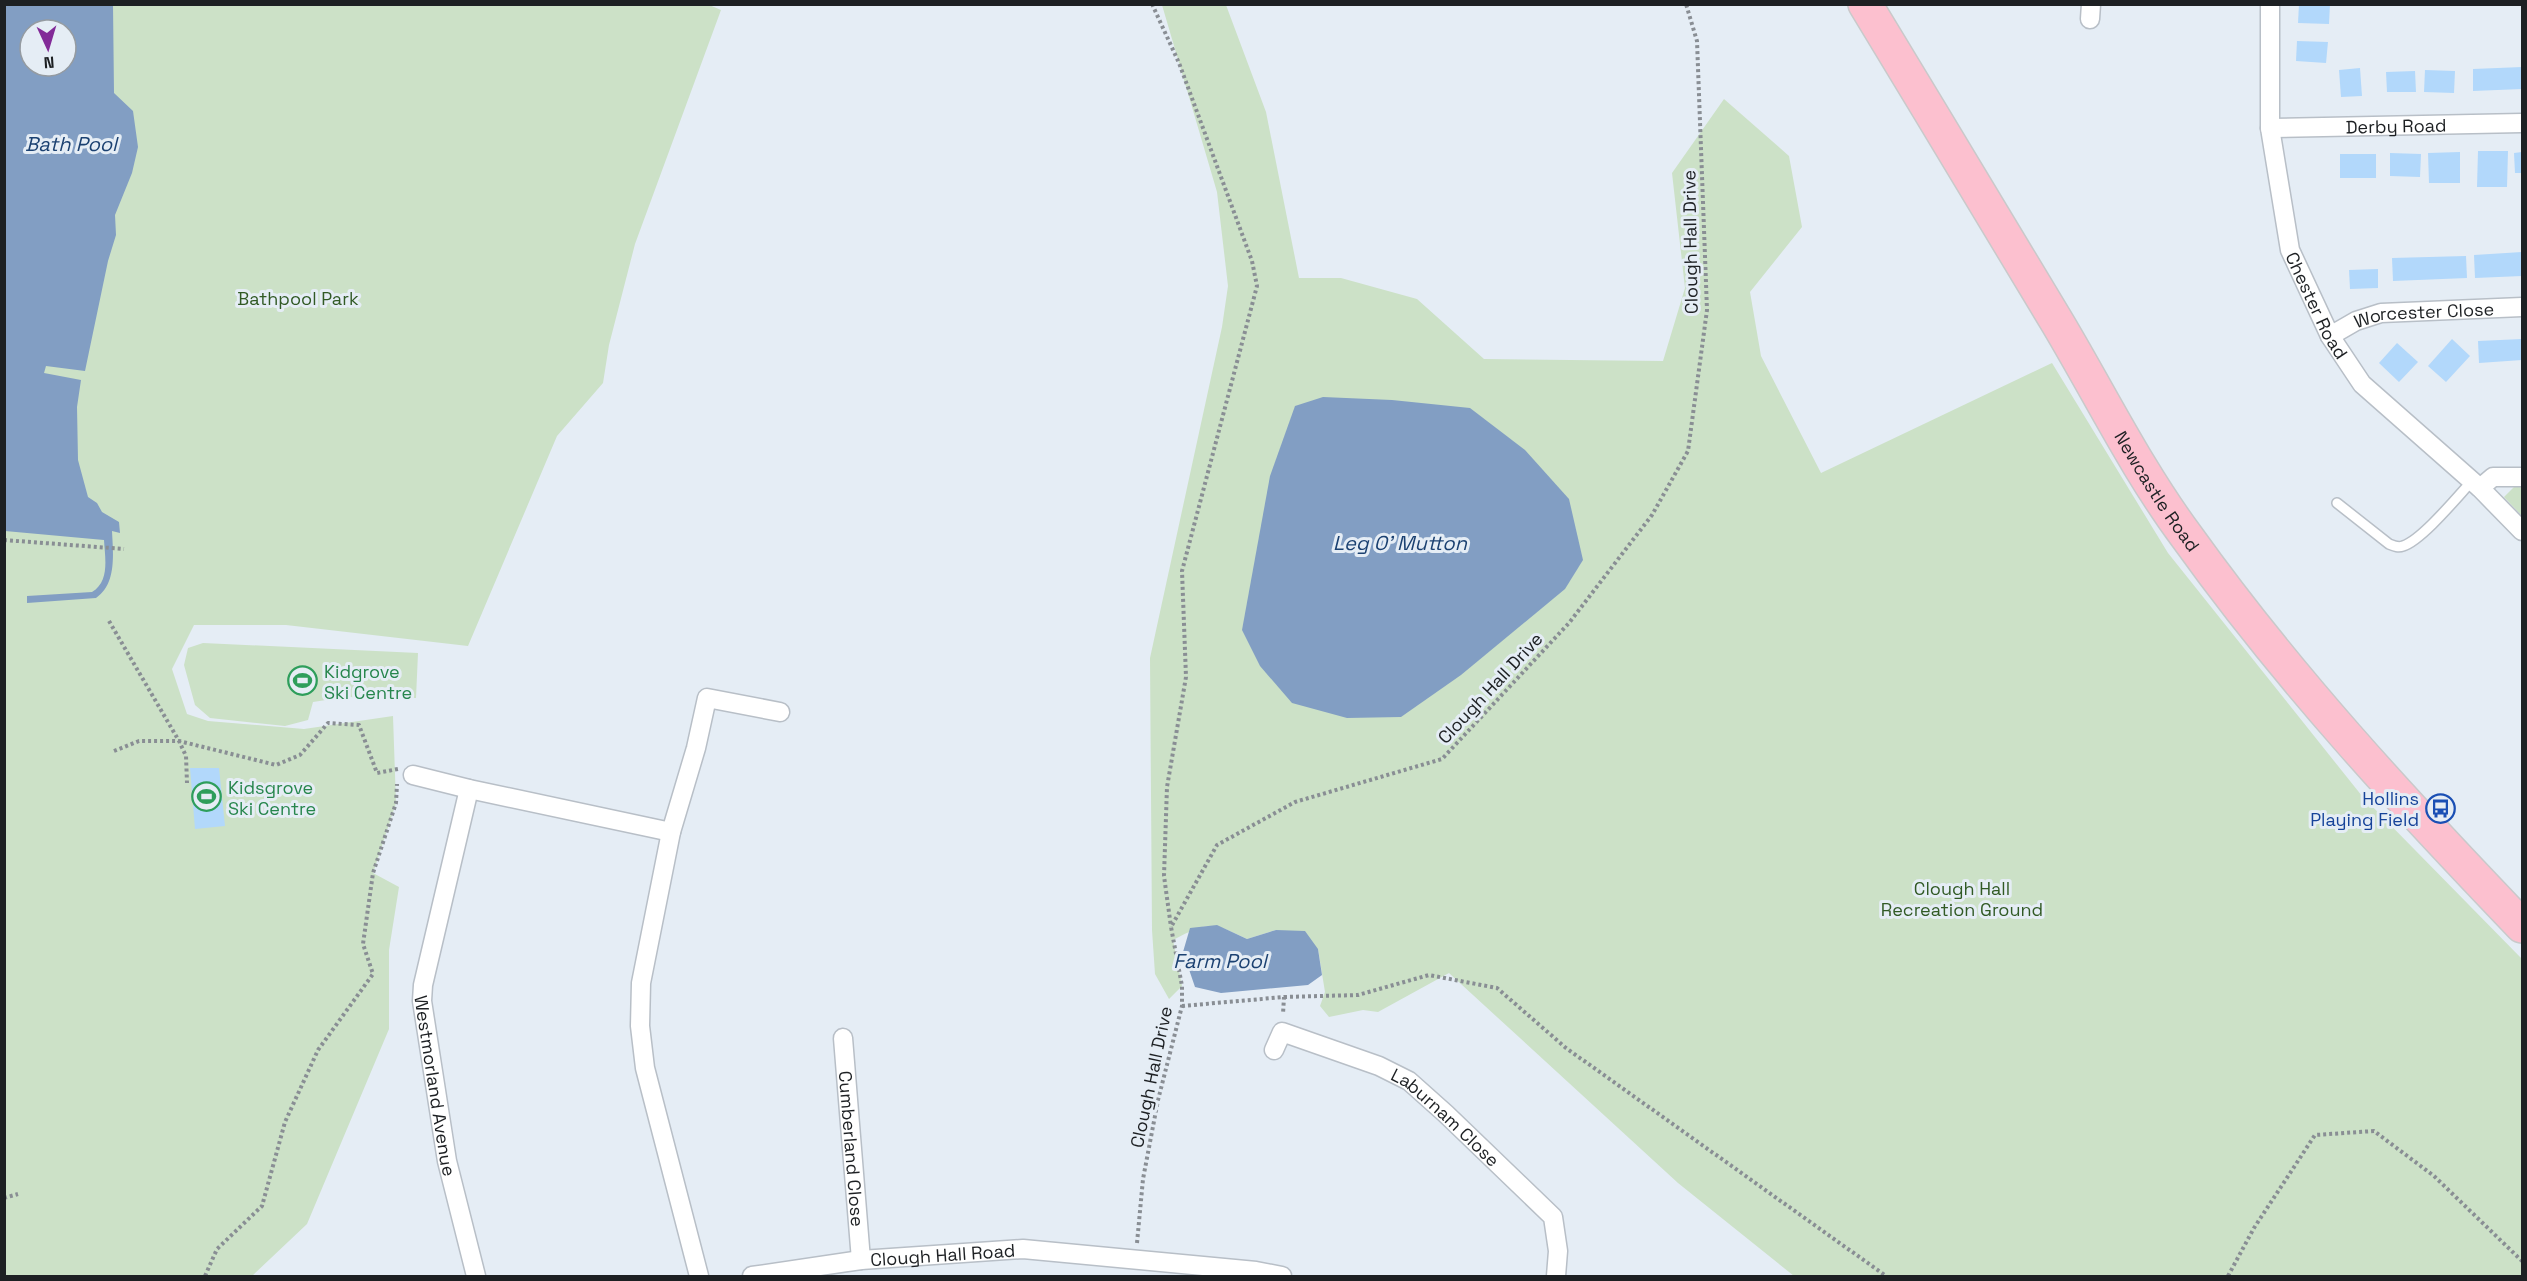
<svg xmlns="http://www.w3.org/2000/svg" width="2527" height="1281" font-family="'Space Grotesk',sans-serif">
<rect width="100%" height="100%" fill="#e5edf5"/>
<!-- green -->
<g fill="#cce1c7" fill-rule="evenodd">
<path d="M707,4l14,6 -86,234 -26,101 -6,38 -46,53 -89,210 -182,-21h-92l-22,44 15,45 21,7 96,8 89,-13 3,87 -23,70 26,14 -10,63v79l-82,195 -55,52h-247v-1271zM30,30h36v36h-36z"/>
<path d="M1162,5h64l40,107 33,166h42l76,21 67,60 179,2 22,-73 -13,-115 52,-74 65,57 13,71 -52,65 11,64 60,117 231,-110 116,190 194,243 160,163v317h-728l-116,-93 -229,-210 -71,39 -15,-2 -34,7 -9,-11 5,-14 -7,-43 -42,-19 -29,9c-35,-17 -38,-18 -74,1l9,46 -13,13 -14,-25 -3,-44 -2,-272 72,-331 6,-41 -11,-94z"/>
<path d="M2516,485h6v31l-18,-19z"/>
<path d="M203,643l215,10 -2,45 -71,-1 -32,5 -5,18 -23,6 -75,-8 -15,-13 -11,-40 4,-17z"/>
</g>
<!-- water -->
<g fill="#829ec3" fill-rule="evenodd">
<path d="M5,4l108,1 1,88 19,18 5,36 -6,26 -17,42 1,20 -8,26 -23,110 -39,-5 -2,7 37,7 -4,27 1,53 10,37 9,6 5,9 17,10 1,11 -8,-2c1,22 5,53 -16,67l-69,5v-7l65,-4c18,-11 13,-34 12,-52l-99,-9zM30,30h36v36h-36z"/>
<path d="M1323,397l69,3 78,8 55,42 44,49 14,61 -18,29 -104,86 -60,42 -54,1 -55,-15 -32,-37 -18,-36 28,-154 25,-70z"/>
<path d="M1217,925l30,14 29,-9 29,1 13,18 4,26 -14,10 -87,8 -26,-6 -12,-35 7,-24z"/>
</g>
<!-- building -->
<g fill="#b2d8fb">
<path d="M2299,4h31l-1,20 -31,-1z"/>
<path d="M2297,41l31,1 -2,21 -30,-2z"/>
<path d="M2522,67v22l-49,2v-22z"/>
<path d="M2360,68l2,28 -21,1 -2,-27z"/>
<path d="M2425,70l30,1 -1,22 -30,-1z"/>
<path d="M2415,71l1,21h-29l-1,-20z"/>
<path d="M2478,151h30l-1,36h-30z"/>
<path d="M2460,152v31h-31l-1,-30z"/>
<path d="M2522,152v21h-7l-1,-20z"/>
<path d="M2390,153l31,1 -1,23 -30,-1z"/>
<rect x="2340" y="154" width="36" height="24"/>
<path d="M2522,252v24l-47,2 -1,-23z"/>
<path d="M2466,256l1,22 -74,3 -1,-23z"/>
<path d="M2378,269v19l-28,1 -1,-19z"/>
<path d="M2452,339l18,17 -24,26 -18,-16z"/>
<path d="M2522,339v21l-43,3 -1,-22z"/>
<path d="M2397,343l21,19 -19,20 -20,-19z"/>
<path d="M190,768h29l6,58 -30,3z"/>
</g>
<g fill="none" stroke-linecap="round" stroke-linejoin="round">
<defs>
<path id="lane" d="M2337,503l52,41c5,2 9,4 14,2 19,-6 55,-50 69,-65"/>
<g id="street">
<path id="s1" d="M2270,4v124l20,122 40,86 32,48 118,104 42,43"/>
<path d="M2090,19l1,-15"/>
<path id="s2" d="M2270,128l252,-5"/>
<path id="s3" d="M2330,336l26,-15 25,-8 141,-6"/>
<path d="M2480,488l13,-11h29"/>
<path d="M413,775l56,14 202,43"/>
<path id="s4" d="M469,789l-46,196 -1,16 25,160 29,115"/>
<path id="s5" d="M843,1038l18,222"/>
<path id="s6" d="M1274,1050l8,-18 97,34 30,15 37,33 107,103 5,34 -2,25"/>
<path d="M699,1276l-54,-208 -5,-42 1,-43 30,-151 25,-84 11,-50 73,14"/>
<path id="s7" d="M752,1276l109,-16 162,-11 233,22 26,5"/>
</g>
<g id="highway">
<path id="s8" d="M1865,4c64,106 129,212 192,318 43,72 80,148 130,215 101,141 215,264 335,389"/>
</g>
</defs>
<!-- lane casing -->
<use href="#lane" stroke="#b8bfc7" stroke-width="12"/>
<!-- street casing -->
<use href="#street" stroke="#b8bfc7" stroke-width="21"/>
<!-- highway casing -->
<use href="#highway" stroke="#c9c9ca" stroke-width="36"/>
<!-- path -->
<g stroke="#898e94" stroke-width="4" stroke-dasharray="3 3" stroke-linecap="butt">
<path d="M1152,4l27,59 73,198 5,25 -75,285 4,106 -19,110 -3,89 7,51"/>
<path d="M4,540l120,9"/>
<path d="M109,621l70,120 7,15 1,27"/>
<path d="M114,751l25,-10h40l97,24 24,-10 28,-32 31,2 18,48 21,-4"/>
<path d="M1284,997l74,-2 71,-20 68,13 69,60 320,228"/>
<path d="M1182,1006l102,-9 -1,17"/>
<path d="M4,1198l14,-4"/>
<path d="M1137,1243l6,-64 15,-79 24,-94v-20l-11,-59 46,-82 78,-43 147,-43 127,-136 83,-108 36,-64 19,-141 -10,-269 -11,-37"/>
<path d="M205,1276l12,-27 45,-43 23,-84 33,-72 55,-76 -10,-30 10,-71 23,-70 1,-19"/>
<path d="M2228,1276l26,-48 61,-93 59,-4 60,45 88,85"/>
</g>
<!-- lane -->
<use href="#lane" stroke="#fff" stroke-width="9"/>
<!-- street -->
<use href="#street" stroke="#fff" stroke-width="18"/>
<!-- highway -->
<use href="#highway" stroke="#fcc0cf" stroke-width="33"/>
</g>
<!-- icons -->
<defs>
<symbol id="stadium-ring" viewBox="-11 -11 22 22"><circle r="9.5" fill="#e5edf5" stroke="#2e9e5b" stroke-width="1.5"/><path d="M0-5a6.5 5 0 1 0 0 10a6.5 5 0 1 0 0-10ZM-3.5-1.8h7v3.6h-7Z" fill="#2e9e5b"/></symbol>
<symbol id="bus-ring" viewBox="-11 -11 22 22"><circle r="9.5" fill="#e5edf5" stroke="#1a4fb4" stroke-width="1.5"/><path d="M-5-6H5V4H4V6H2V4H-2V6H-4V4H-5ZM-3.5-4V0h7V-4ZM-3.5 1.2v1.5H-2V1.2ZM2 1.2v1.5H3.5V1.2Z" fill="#1a4fb4"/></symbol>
</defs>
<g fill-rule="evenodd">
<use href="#stadium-ring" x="286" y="664" width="33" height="33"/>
<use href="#stadium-ring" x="190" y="780" width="33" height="33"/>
<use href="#bus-ring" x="2424" y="792" width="33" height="33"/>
</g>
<g text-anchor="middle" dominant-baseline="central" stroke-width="6" stroke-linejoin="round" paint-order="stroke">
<!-- street labels -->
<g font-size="18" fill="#1d2023" stroke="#e5edf5">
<text stroke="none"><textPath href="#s2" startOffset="126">Derby Road</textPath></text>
<text transform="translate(1690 242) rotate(-91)">Clough Hall Drive</text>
<text stroke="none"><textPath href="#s1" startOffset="309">Chester Road</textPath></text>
<text stroke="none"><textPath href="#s3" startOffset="99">Worcester Close</textPath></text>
<text stroke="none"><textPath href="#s8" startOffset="568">Newcastle Road</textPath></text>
<text transform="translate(1490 688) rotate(-47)">Clough Hall Drive</text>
<text transform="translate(1151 1077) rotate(-78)">Clough Hall Drive</text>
<text stroke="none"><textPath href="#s4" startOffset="303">Westmorland Avenue</textPath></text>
<text stroke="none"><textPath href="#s6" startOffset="207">Laburnam Close</textPath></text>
<text stroke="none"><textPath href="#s5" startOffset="111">Cumberland Close</textPath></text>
<text stroke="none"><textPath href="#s7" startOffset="192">Clough Hall Road</textPath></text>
</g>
<!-- park labels -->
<g font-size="18" fill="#315a25" stroke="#e5edf5">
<text x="298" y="298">Bathpool Park</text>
<text x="1962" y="888">Clough Hall<tspan x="1962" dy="21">Recreation Ground</tspan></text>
</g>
<!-- leisure labels -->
<g font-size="18" fill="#27864d" stroke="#e5edf5" text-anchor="start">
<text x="324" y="671">Kidgrove<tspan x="324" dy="21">Ski Centre</tspan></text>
<text x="228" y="787">Kidsgrove<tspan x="228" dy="21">Ski Centre</tspan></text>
</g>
<!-- transit labels -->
<g font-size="18" fill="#164399" stroke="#e5edf5" text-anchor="end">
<text x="2419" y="798">Hollins<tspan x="2419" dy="21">Playing Field</tspan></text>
</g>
<!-- water labels -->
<g font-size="20" font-style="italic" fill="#1b4171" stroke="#e5edf5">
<text x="71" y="144">Bath Pool</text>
<text x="1400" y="543">Leg O' Mutton</text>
<text x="1220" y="961">Farm Pool</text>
</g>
</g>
<!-- border -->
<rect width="2527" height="1281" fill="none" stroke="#1d2023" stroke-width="12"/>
<!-- north arrow -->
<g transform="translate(48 48) rotate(176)"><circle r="28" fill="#e5edf5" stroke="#959ba1" stroke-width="1.5"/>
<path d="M0-4.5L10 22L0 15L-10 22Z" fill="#822a98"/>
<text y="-9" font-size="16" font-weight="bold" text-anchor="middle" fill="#1d2023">N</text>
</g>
</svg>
